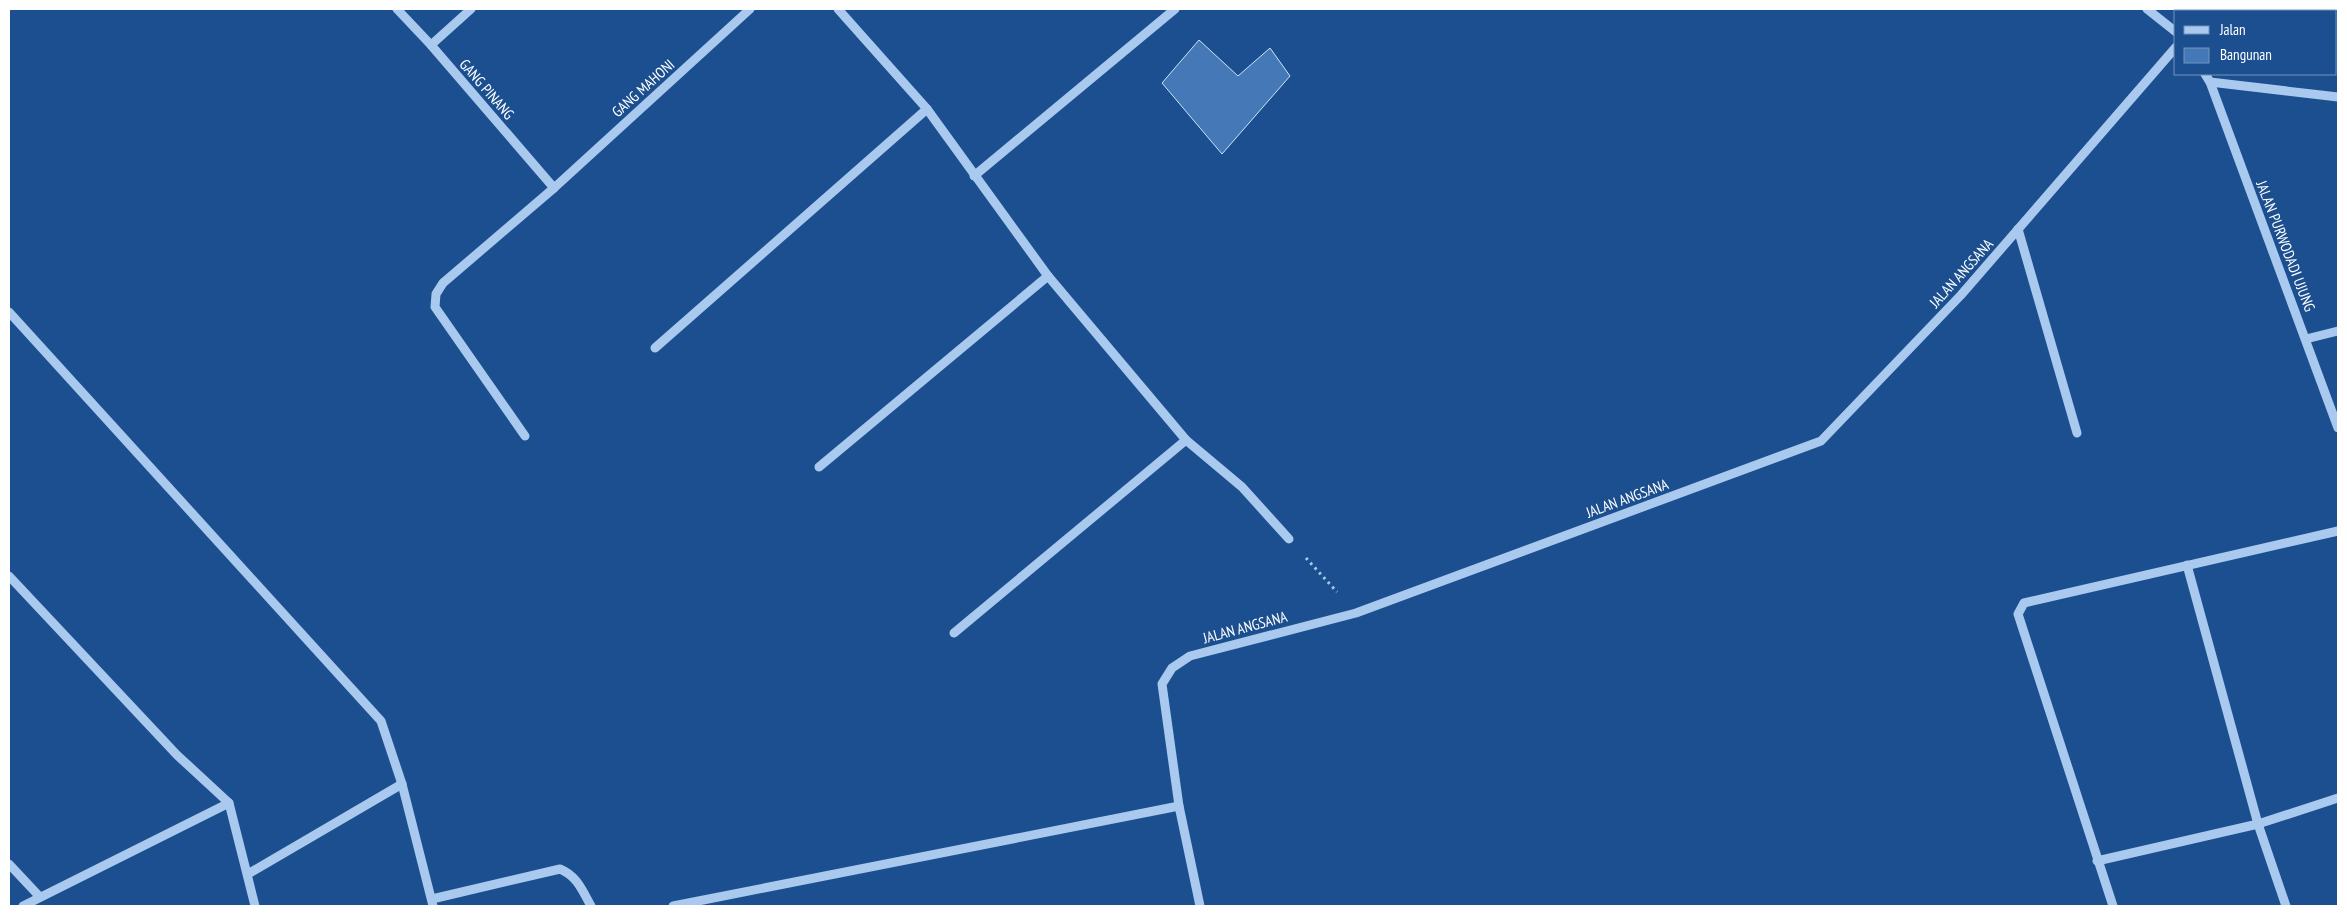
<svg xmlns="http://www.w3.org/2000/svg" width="2347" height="915" font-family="'PT Sans Narrow',sans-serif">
<rect width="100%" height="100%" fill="#1b4f8f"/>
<!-- building -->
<path fill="#4478b7" stroke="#cfe3fa" d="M1199,40l39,36 32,-28 20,28 -68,78 -60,-71z"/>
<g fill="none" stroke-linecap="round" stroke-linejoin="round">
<!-- path -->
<path stroke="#a9c9ee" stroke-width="3" stroke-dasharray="2.5 4" stroke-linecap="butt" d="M1306,558l31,34"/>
<!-- minor -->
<g stroke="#a9c9ee" stroke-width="9">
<path d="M397,9l34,36 123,143"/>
<path d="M838,9l89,100 121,167 138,164 -232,193"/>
<path d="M2147,9l29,23"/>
<path d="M431,45l40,-36"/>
<path d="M2205,74l5,8 128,346"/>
<path d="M2210,82l128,15"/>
<path d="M974,176l201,-167"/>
<path d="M2018,229l59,204"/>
<path d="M9,312l372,409 21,63 31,122"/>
<path d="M2306,339l32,-8"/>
<path d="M655,348l272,-239"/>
<path d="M525,436l-90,-129 1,-13 7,-11 111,-95 196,-179"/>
<path d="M1186,440l56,47 47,52"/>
<path d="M819,467l229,-191"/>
<path d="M2187,565l71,259 28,82"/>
<path d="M9,576l168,179 52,48 26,103"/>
<path d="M2097,861l161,-37 80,-26"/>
<path d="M9,864l30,32"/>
<path d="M248,874l154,-90"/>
<path d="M432,899l128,-30c17,7 22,21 31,37"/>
<path d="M23,906l206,-103"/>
<path d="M673,906l506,-100"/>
<path d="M1200,906l-21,-100 -17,-122 10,-16 18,-12 166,-43 465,-172 140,-146 215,-248"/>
<path d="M2113,906l-95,-292 6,-11 314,-72"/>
</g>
</g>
<g text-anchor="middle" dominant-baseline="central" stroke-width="4" stroke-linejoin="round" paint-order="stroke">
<!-- street labels -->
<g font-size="15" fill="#fff" stroke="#1b4f8f">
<text transform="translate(643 88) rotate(-42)">GANG MAHONI</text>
<text transform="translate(487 89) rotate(49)">GANG PINANG</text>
<text transform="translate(2286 246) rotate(69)">JALAN PURWODADI UJUNG</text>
<text transform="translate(1961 273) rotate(-48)">JALAN ANGSANA</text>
<text transform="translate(1627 498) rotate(-20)">JALAN ANGSANA</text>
<text transform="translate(1245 627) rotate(-15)">JALAN ANGSANA</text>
</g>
</g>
<!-- border -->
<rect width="2347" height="915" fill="none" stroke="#ffffff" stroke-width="20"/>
<!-- legend -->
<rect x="2174" y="10" width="162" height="65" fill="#1b4f8f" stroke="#7695bc"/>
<rect x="2184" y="26" width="25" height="8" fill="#a9c9ee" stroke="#7695bc"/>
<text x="2220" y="35" font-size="15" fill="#ffffff">Jalan</text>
<rect x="2184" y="48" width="25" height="15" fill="#4478b7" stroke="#7695bc"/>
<text x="2220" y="60" font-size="15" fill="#ffffff">Bangunan</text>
</svg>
